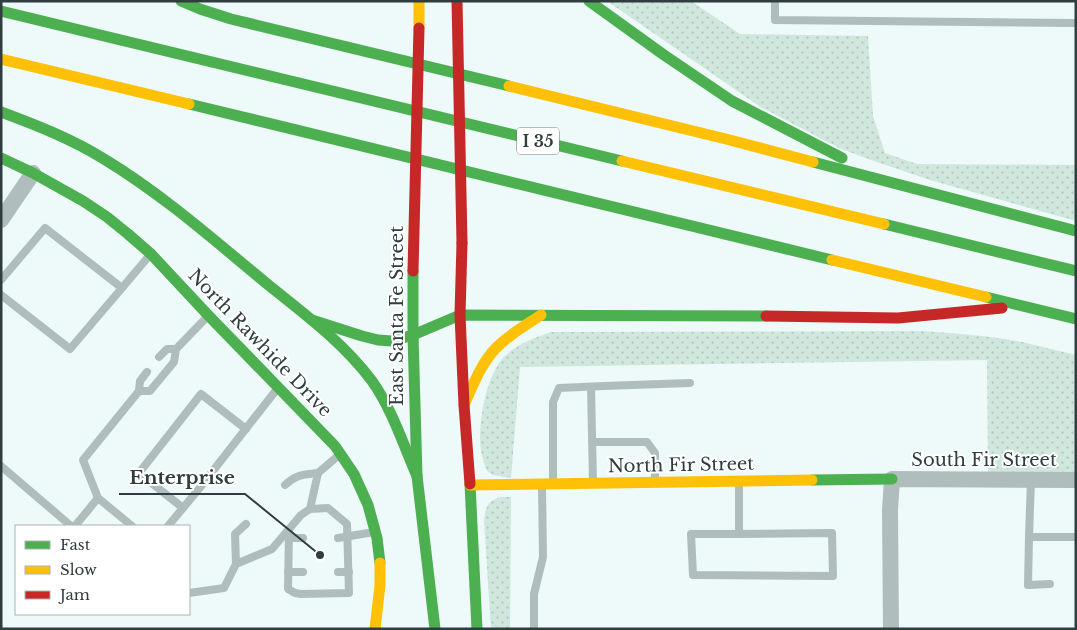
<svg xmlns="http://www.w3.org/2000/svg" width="1077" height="630" font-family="'Libre Baskerville',serif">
<defs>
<pattern id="grass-dots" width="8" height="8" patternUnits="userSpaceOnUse" patternTransform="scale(1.25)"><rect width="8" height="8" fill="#cfe7dd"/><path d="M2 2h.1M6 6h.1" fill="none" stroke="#b2c7bf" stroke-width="1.8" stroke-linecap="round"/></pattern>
</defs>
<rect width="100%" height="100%" fill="#eef9f9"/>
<!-- grass -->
<g fill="url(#grass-dots)">
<path d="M607,1h84l49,33 128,2 5,80 12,37 32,11 159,1v56l-146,-41 -59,-20 -32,-12 -80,-42z"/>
<path d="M921,331c34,2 68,5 101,11 18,4 36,9 54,13v117h-88l-1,-112 -467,7 -9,111 -18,-3 -6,-4c-2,-5 -4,-10 -5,-15 -6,-26 3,-79 22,-99 13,-13 30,-19 47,-25z"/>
<path d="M501,497h10l-1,132h-19l-7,-108c1,-13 4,-21 17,-24z"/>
</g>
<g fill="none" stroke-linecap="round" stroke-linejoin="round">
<!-- lane -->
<g stroke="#afbebc" stroke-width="8">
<path d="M775,1v19l301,3"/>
<path d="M1,280l44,-52 77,60 27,-32"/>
<path d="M1,295l69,54 52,-61"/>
<path d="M159,357l8,-8h9"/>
<path d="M591,387l2,95"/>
<path d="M139,391l1,-10 7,-9"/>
<path d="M592,442h55l8,11v28"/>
<path d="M1,466l70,60"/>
<path d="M1031,480l-2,57h47"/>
<path d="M553,482v-80l6,-14 45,-2 86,-3"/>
<path d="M285,485c11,-11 19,-10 33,-12"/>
<path d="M98,498l-15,-38 56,-69h11l24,-29 2,-13 31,-32"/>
<path d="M183,508l-44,-35 62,-79 45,35"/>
<path d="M310,509l8,-36 21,-18"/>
<path d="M75,526l23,-28 34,28"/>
<path d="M168,526l30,-36 79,-101"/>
<path d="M739,534h-48l2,41 140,1 -1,-43 -93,1v-51"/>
<path d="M1029,537l-1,48 22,-1"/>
<path d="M289,538h14"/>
<path d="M338,538l36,-6"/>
<path d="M236,564l-1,-30 11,-10"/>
<path d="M288,572h15"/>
<path d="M338,572h11"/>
<path d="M189,593l35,-5 12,-24 36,-15 29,-34 9,-6 18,-1 19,16 2,69 -48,1 -6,-1 -7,-4 1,-59"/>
<path d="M534,629v-35l9,-37 -1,-70"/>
</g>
<!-- street -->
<g stroke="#afbebc" stroke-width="16">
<path d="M1,220l32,-47"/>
<path d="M891,629l-1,-119 2,-31 184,1"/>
</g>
<!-- fast -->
<g stroke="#4caf50" stroke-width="11">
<path d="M181,1l19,8 31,10 278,67"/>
<path d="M589,1l75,54 68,46 110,57"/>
<path d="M1,11l621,150"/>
<path d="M189,104l643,156"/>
<path d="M1,112c35,13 71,27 103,47 58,35 110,81 162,124 37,30 77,59 106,98 20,28 31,63 45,95"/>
<path d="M1,158l32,15 50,28 24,16 21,17 23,20 57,61 127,131 19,28 14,31 9,33 3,25"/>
<path d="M813,162l263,69"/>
<path d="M884,224l192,47"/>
<path d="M413,271v64l4,141 18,153"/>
<path d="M986,297l90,22"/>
<path d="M312,320l50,16 16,4 14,1 21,-6 47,-20 306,1"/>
<path d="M812,480l80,-1"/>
<path d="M470,484l7,145"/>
</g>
<!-- slow -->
<g stroke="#ffc107" stroke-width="11">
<path d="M419,1v27"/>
<path d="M1,59l188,45"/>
<path d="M509,86l217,53 87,23"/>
<path d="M622,161l262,63"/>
<path d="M832,260l154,37"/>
<path d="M464,405c9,-20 17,-42 33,-58 13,-13 29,-22 44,-32"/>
<path d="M470,485l342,-5"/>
<path d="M375,629l5,-44v-22"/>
</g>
<!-- jam -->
<g stroke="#c62828" stroke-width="11">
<path d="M462,243l-2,72 4,90 6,79"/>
<path d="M766,316l132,2 104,-10"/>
</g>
<!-- jam-bridge -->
<g stroke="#c62828" stroke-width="11">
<path d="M457,1l5,242"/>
<path d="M413,271l6,-243"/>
</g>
</g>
<g text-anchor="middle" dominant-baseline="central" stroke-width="4" stroke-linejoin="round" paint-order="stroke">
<!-- shield labels -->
<rect fill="#fff" stroke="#6e7778" stroke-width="1" x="517" y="127.5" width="42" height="27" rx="4"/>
<g font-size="16" font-weight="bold" fill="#303d3e">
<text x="538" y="141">I 35</text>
</g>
<!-- street labels -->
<g font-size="18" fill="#303d3e" stroke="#fff">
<text transform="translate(397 316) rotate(-90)">East Santa Fe Street</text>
<text transform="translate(260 343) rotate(46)">North Rawhide Drive</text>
<text x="984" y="460">South Fir Street</text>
<text transform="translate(681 465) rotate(-1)">North Fir Street</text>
</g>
</g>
<!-- callouts -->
<path fill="none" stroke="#303d3e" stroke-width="2" d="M320 555L245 494H119"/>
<circle fill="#303d3e" stroke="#fff" stroke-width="2" cx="320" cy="555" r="5"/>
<g font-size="19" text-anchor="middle" font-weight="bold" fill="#303d3e" stroke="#fff" stroke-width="4" stroke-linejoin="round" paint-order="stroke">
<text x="182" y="484">Enterprise</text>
</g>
<!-- border -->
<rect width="1077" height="630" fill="none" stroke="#303d3e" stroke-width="5"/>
<!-- legend -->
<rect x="15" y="525" width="175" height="90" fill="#ffffff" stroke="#acb1b2"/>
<rect x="25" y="541" width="25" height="8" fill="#4caf50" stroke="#acb1b2"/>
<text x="60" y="550" font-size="15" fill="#303d3e">Fast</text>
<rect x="25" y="566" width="25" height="8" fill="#ffc107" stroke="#acb1b2"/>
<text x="60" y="575" font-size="15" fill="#303d3e">Slow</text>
<rect x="25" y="591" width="25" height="8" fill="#c62828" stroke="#acb1b2"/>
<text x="60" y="600" font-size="15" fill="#303d3e">Jam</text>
</svg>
